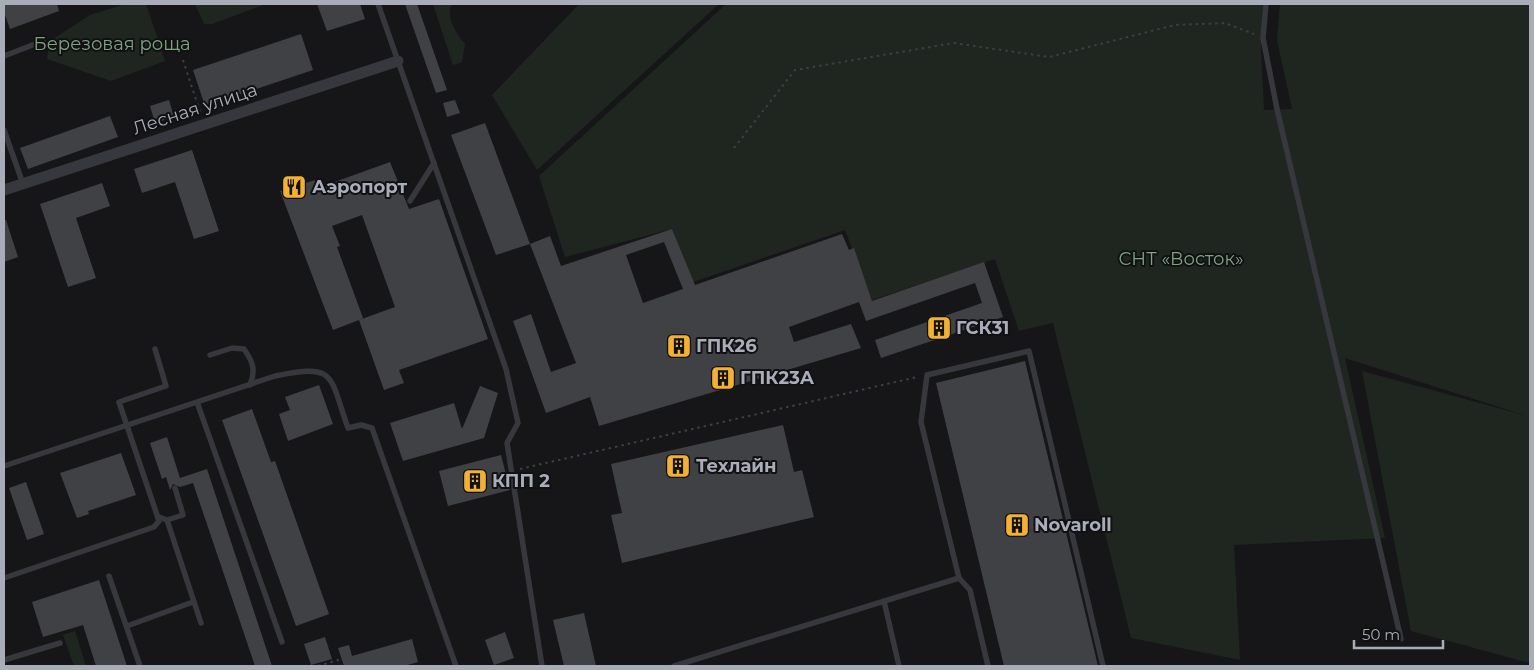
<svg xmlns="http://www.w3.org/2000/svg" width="1534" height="670" font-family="Montserrat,sans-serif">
<rect width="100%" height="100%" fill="#161618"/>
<!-- green -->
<g fill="#1e261f">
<path d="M125,4h21l19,57 -54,20 -64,-22 3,-18 40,-26z"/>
<path d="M195,4h71l-54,20h-8z"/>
<path d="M433,4h19c-7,14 5,30 13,40l-3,18 -9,3z"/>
<path d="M579,4h140l-182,166 -45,-75z"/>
<path d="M726,4h537l-2,47 3,59 28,-1 -15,-69 3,-36h250v659l-119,-32 -49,-260 162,44 -179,-57 40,180 -151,7 6,115 -109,-22 -78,-315 -34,8 -24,-72 -123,41 -27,-70 -152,52 -21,-53 -107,28 -26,-81z"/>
<path d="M75,631l11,35h-12l-11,-31z"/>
</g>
<!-- building -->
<g fill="#404145" fill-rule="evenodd">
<path d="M4,4h53l2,7 -49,18 -6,-17z"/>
<path d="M317,4h43l5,15 -38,12z"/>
<path d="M405,4h12l30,86 -11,3z"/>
<path d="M301,34l12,36 -108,36 -12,-36z"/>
<path d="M169,100l5,17 -19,6 -5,-17z"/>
<path d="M455,100l5,13 -13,4 -4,-14z"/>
<path d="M110,116l8,21 -90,32 -8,-21z"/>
<path d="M485,123l45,121 -34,11 -45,-120z"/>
<path d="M192,150l27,81 -25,8 -19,-57 -33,11 -8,-24z"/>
<path d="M390,162l19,47 30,-10 49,140 -89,31 5,13 -20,7 -25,-70 -26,10 -53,-139 35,-11 3,8zM362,215l33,92 -36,13 4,-2 -26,-71 3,-1 -8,-20z"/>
<path d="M102,183l8,23 -34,12 20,60 -28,9 -28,-83z"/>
<path d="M4,220h2l12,37 -14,5z"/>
<path d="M672,229l23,56 147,-51 7,16 5,-2 18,53 112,-39 19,55 -122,41 -6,-18 107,-37 -7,-20 -109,38 -7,-19 -70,25 5,15 57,-18 10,24 -262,78 -9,-29 -44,16 -33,-92 18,-7 20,58 25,-9 -46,-119 20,-8 11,30zM664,242l19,47 -40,14 -17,-48z"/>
<path d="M1025,361l73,305h-94l-68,-283z"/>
<path d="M319,385l14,39 -45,17 -9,-27 11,-4 -5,-13z"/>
<path d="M480,386l18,7 -14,45 -81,23 -13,-38 64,-20 8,26z"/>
<path d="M252,409l19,53 4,-1 54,153 -33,12 -74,-206z"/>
<path d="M783,425l11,47 8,-2 12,47 -192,46 -11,-48 11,-2 -11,-49z"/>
<path d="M167,437l13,41 27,-9 65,197h-17l-62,-183 -13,4 -7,-3 -3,6 -4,-13 -4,2 -12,-36z"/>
<path d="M121,453l15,42 -48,16 1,3 -12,4 -17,-45z"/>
<path d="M501,455l9,35 -62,16 -9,-35z"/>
<path d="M26,482l18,52 -17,6 -18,-52z"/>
<path d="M99,580l28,86h-31l-13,-41 -40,12 -11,-35z"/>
<path d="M584,613l12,53h-32l-11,-46z"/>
<path d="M505,632l9,26 -20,7 -9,-25z"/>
<path d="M325,637l7,22 -21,6 -7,-21z"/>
<path d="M412,639l6,23 -14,4h-60l-6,-18 11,-3 3,11z"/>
</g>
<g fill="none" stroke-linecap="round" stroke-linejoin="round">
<!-- path -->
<g stroke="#3d3f44" stroke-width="2" stroke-dasharray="2.5 4" stroke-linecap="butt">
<path d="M183,60l18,55"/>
<path d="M734,148l61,-78 159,-27 95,14 126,-32 50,-2 29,11"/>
<path d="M520,469l397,-92"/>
<path d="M318,666l20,-6 2,6"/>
</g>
<!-- service -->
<g stroke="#37383d" stroke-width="5.5">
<path d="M378,4l128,365 12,54 -11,20 35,223"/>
<path d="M1266,4l-3,34 14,71 124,530"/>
<path d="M4,56l39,-15"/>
<path d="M4,130l19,54"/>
<path d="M410,201l24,-38"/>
<path d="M210,355l22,-7 12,1c9,13 12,21 6,36"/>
<path d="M197,402l85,240"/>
<path d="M4,466l271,-90c62,-13 54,-1 73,52l13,-3 11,3 84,238"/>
<path d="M159,517l8,3 34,103"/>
<path d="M167,520l16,-5 -8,-27"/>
<path d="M109,576l31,90"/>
<path d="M4,578l150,-51 5,-6 -40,-119 47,-16 -11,-37"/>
<path d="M959,578l11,12 18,76"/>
<path d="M884,601l15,65"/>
<path d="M127,626l66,-24"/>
<path d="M4,660l56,-17"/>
<path d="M674,666l285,-88 -38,-156 6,-47 102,-24 74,315"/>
</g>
<!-- minor -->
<path stroke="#37383d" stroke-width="11" d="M4,190l394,-129"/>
</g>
<!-- icons -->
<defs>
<symbol id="restaurant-square" viewBox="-11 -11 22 22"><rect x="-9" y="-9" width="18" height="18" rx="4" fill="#f2b134" stroke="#111113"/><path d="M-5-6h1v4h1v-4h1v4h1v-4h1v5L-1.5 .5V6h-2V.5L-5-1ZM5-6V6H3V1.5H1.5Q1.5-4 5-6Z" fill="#111"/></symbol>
<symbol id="building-square" viewBox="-11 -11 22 22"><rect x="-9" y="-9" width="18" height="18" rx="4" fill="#f2b134" stroke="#111113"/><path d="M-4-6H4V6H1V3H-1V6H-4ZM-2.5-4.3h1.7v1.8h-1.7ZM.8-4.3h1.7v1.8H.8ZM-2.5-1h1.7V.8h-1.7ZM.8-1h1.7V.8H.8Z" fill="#111"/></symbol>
</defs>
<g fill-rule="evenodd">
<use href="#restaurant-square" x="280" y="173" width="28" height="28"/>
<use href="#building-square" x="925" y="314" width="28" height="28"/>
<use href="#building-square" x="665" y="332" width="28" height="28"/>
<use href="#building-square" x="709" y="364" width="28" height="28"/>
<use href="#building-square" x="664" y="452" width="28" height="28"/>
<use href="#building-square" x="461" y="467" width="28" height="28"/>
<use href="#building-square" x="1003" y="511" width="28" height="28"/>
</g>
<g text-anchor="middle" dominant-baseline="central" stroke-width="4" stroke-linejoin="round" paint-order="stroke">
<!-- park labels -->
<g font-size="18" fill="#7fa381" stroke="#111113">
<text x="112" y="44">Березовая роща</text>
<text x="1181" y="259">СНТ «Восток»</text>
</g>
<!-- street labels -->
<g font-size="18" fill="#a8adb8" stroke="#111113">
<text transform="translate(195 109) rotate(-18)">Лесная улица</text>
</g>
<!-- poi labels -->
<g font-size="18" font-weight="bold" fill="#a8adb8" stroke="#111113" text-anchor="start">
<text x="312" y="187">Аэропорт</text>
<text x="956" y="328">ГСК31</text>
<text x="696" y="346">ГПК26</text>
<text x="740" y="378">ГПК23А</text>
<text x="696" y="466">Техлайн</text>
<text x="492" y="481">КПП 2</text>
<text x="1034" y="525">Novaroll</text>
</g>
</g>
<!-- border -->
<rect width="1534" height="670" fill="none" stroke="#a8adb8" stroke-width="10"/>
<!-- scale -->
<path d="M1354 640v8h89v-8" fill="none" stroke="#a8adb8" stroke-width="2.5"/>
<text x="1362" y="640" font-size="15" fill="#a8adb8" stroke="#111113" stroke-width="4" paint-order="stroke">50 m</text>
</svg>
